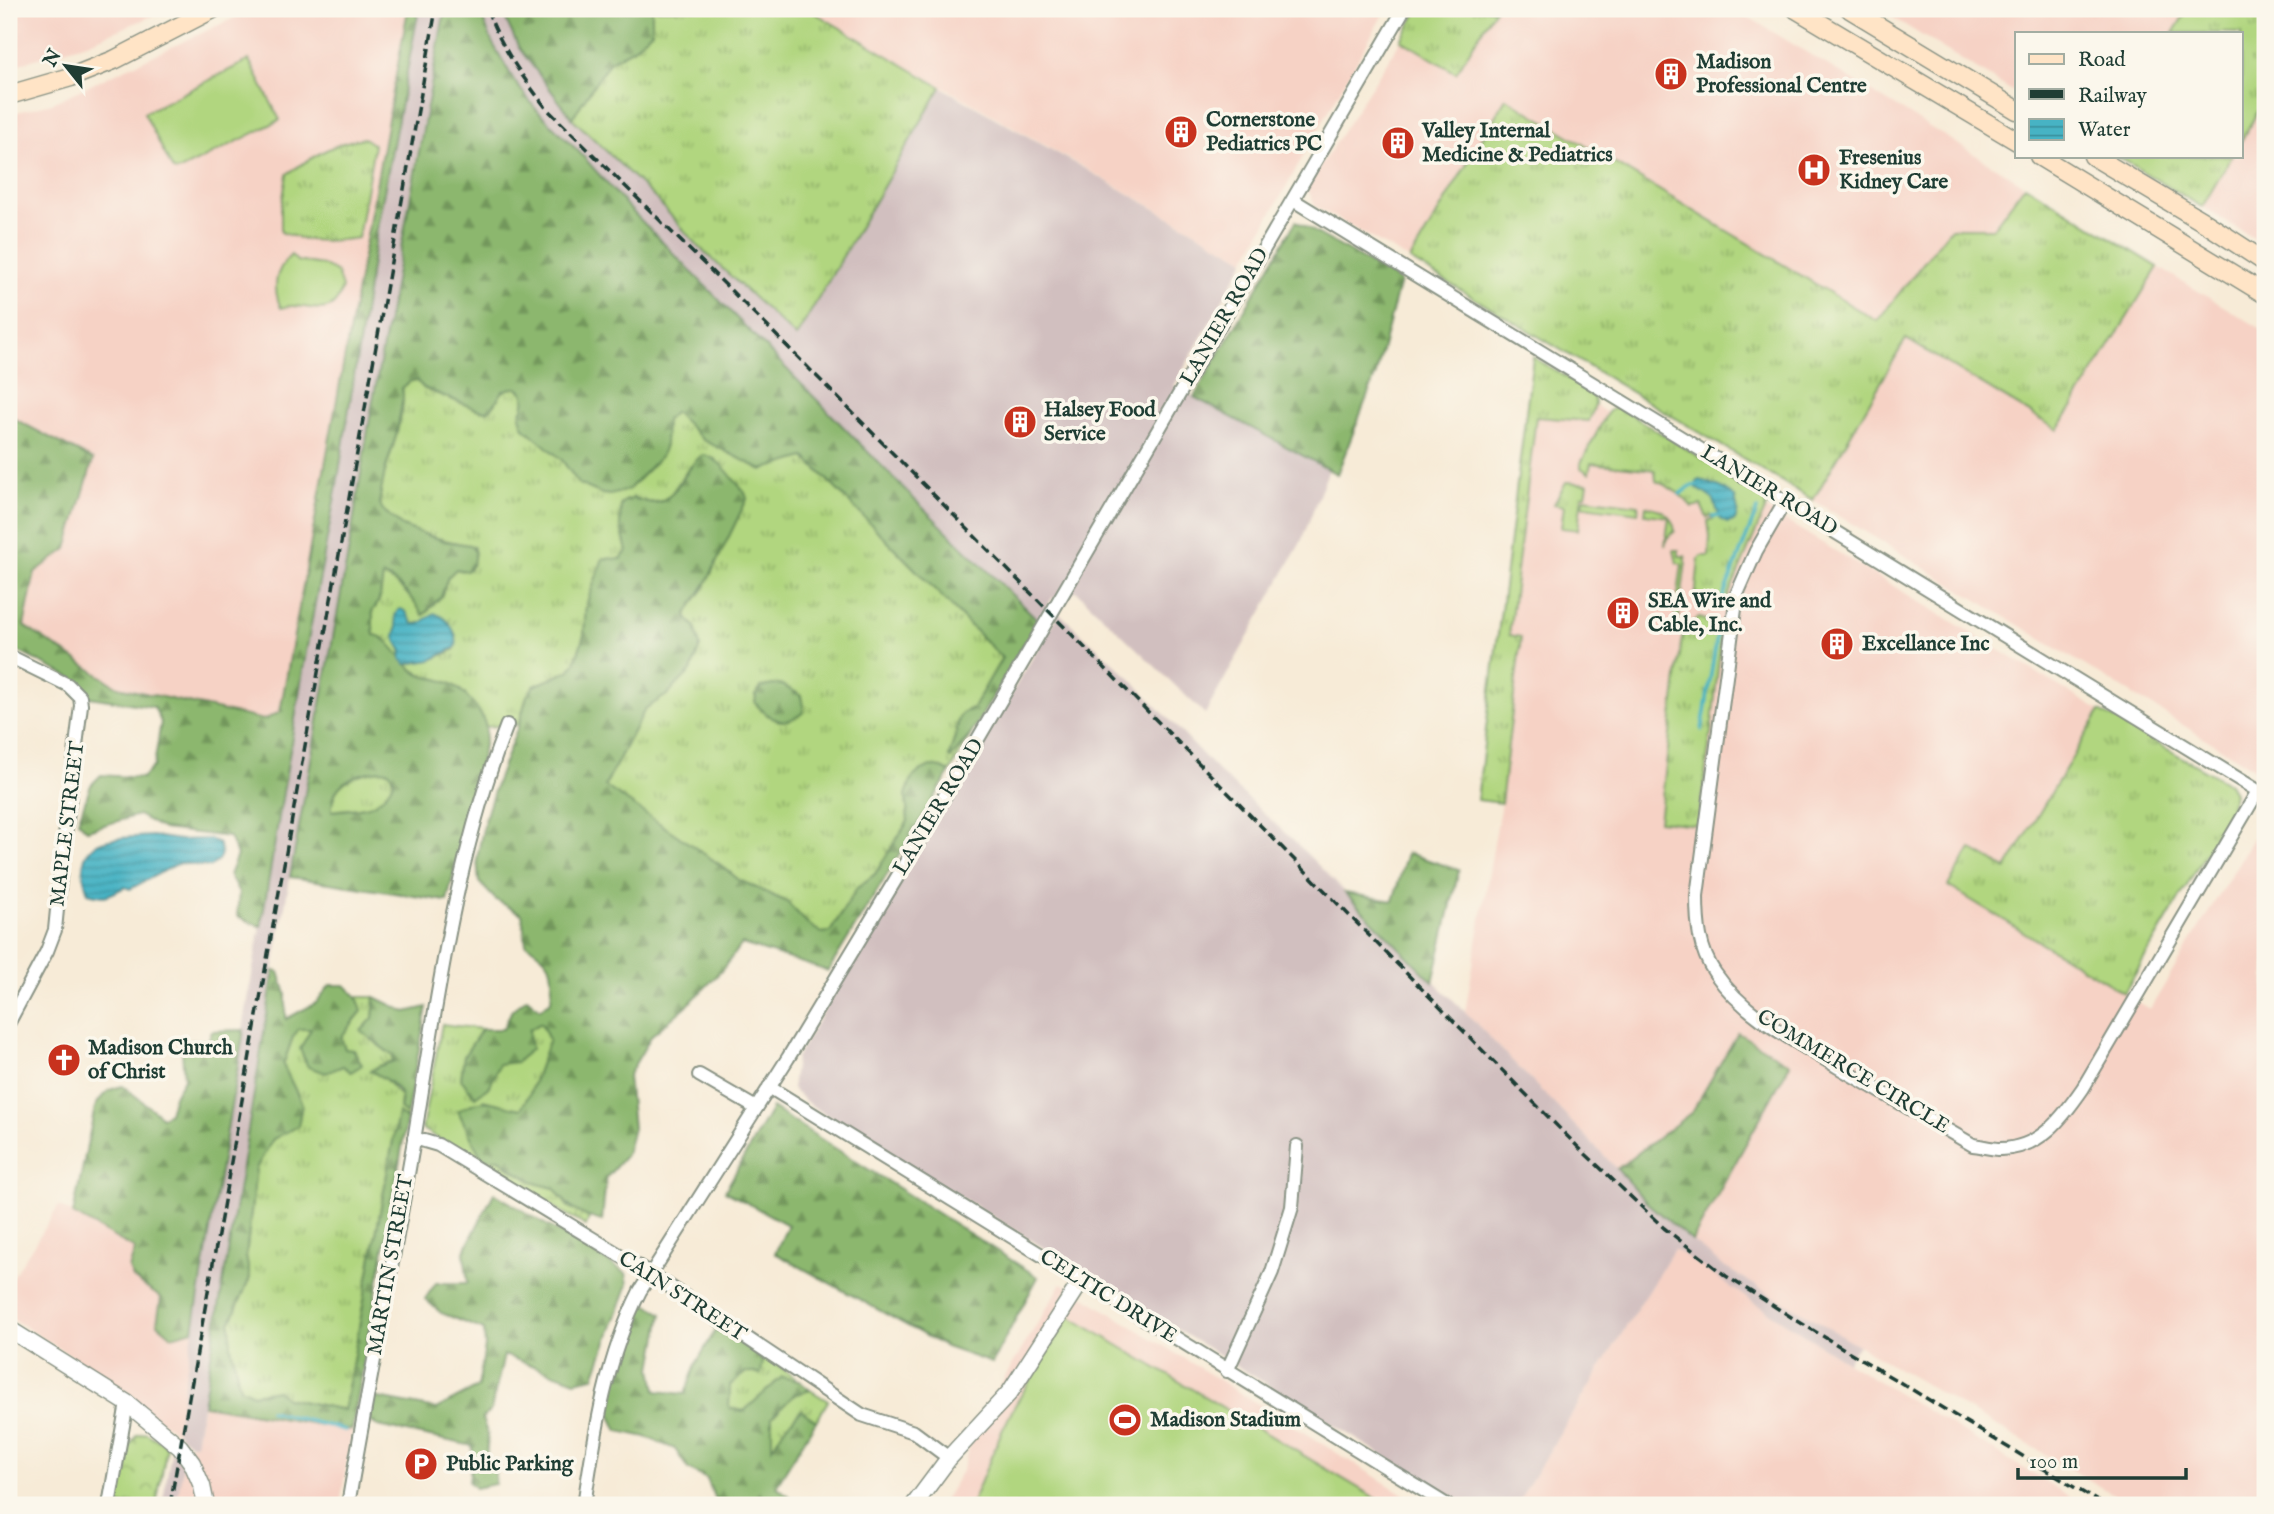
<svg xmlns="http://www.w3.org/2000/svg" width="2274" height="1514" font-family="'IM FELL English',serif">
<defs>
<pattern id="grass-tufts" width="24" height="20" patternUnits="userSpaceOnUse" patternTransform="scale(1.75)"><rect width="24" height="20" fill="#b1d67f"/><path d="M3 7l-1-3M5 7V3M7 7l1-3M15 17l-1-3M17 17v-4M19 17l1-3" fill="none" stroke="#8faf69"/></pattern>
<pattern id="forest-firs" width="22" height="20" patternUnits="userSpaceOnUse" patternTransform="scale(1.75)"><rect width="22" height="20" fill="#8cb76e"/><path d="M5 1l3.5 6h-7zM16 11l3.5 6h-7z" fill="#72965b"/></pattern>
<pattern id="park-crowns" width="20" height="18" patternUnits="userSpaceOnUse" patternTransform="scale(1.75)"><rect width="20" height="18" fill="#b1d67f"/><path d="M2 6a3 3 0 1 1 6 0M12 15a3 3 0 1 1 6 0" fill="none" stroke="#8faf69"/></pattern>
<pattern id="water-rules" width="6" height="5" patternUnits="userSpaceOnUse" patternTransform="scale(1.75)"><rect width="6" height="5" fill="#47b3c4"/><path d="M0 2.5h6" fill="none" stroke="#3b93a0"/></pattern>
</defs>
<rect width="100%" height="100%" fill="#fbf7ec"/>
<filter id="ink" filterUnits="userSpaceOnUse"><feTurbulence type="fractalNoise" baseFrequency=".0143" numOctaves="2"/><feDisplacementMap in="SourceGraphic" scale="14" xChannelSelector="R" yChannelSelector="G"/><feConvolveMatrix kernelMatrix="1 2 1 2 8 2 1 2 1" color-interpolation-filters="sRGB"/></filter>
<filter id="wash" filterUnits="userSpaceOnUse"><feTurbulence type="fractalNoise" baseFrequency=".00686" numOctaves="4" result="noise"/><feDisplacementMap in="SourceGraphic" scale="28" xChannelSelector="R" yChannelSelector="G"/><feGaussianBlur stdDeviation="1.57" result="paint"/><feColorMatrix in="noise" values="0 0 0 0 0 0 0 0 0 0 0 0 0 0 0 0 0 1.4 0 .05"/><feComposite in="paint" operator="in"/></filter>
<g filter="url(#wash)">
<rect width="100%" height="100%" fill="#f7ebd7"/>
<!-- built -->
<g fill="#f6d2c5">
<path d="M9,9h160l-82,34 -78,24z"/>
<path d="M253,9h155l-128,703 -16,8 -146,-33 -94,-61 11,-54 33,-23 -55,-130 -4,-3v-302l43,-11z"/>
<path d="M808,9h578l-141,251z"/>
<path d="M1495,9h240l290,176 -32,43h-42l-74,93 -371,-223 -96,162 -95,-54 -8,-19 94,-147 55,33z"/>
<path d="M1879,9h309l-15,24h-156v61z"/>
<path d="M2265,99v146l-63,-38 30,-51h9v-15z"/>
<path d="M2158,267l107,64v444l-452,-275 93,-162 152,92z"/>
<path d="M1533,368l567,343 -94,159 -57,16 201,123 115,-190v686h-133l-408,-238 -32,-26 97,-176 -51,-32 -46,79 -75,57 -152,-157 36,-209 8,-65 -20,-3z"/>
<path d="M59,1206l76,43 -2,29 28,20 11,38 21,-6 -17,102 -101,-74 -66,-41v-34z"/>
<path d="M1674,1249l82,55 91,58 237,143h-568z"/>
<path d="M1062,1283l359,222h-480l21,-34 14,-46z"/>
<path d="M203,1405l149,25 -12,75h-164l7,-40 7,-20 6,-1z"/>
</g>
<!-- industrial -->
<g fill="#d1bfbf">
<path d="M419,9h26l-30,154 -54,306 -12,79 -80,447 -73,449h-6l-14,-12 115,-691 46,-256 41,-262z"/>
<path d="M479,9h22l18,39 53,70 85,82 40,45 99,92 145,-250 304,173 -71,126 155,83 -28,73 -96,172 -130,-124 -11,16 -11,-9 -15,23 -122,-119 -289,-296 -47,-52 -44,-44 -21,-27 -24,-40z"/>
<path d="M1059,613l72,66 87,92 79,73 168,168 152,157 29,33 78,65 134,78 -11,17 -91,-58 -82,-55 -158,256h-52l-655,-401 -17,-15 4,-31z"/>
<path d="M172,1448l11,17 -6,37 -1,3h-14z"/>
</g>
<!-- grass -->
<g fill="url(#grass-tufts)" stroke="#688a5a" stroke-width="2">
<path d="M652,9h156l133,78 -145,250 -99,-92 -40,-45 -85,-82 38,-57 24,-13 17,-17z"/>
<path d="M1419,9h76l-39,64 -55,-33z"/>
<path d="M2188,9h57l4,4 5,-4h5l-3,4 9,6v80l-24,42v-108h-68z"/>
<path d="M1506,98l371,223 74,-93h42l32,-43 133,82 -100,163 -152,-91 -93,161 -403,-240z"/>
<path d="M364,138l10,7 -16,93c-27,4 -52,5 -77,-6v-23l6,-35c24,-16 47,-32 77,-36z"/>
<path d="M2117,156h115l-30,51z"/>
<path d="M1533,357l61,37 1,11 -6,16 -53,-4 -27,218 12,2 -20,166 -24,-3z"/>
<path d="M411,381h6l7,8 55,21 8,1c7,-6 10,-17 19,-21 16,-8 24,9 15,22l41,48 17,24 23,10 26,-4 27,-27 6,-7 5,-37 9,-8 130,46 197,201 -29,50 -11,5 -5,10 -1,10 -7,24 2,1 20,-24 -21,38 -8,-4 -36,27 2,26 -33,53 -18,14 -27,44 -9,1 -13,-9 -21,-22 -48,-22 -17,-14 -118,-80 41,-77 46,-38 9,-24 -14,-32 9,-15 8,-10 44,-91 -2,-6 -30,-34 -25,7 -20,29 -9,6 -13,2 -15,-6 -9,41 3,13 -6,8h-9l-26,46 -2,30 -9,28 -6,8 -35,15 -7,10 -8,28 -33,3c-10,-18 -19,-37 -39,-45 -17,-6 -26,-5 -41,-18l25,-4 23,-10 2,-14 -7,-12 -25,-2 -11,2 -6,-10c-23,21 -2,23 -6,45l-17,-21 -10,-3c-2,-8 0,-16 -2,-24 10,-8 9,-23 10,-35 19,7 30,24 42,39l17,-18 7,-20 8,-8 6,2 11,-7 1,-17c-23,-7 -89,-15 -94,-44 -3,-15 13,-52 16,-68 3,-11 8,-26 7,-37 0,-4 -1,-7 0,-11z"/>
<path d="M1618,407l145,89 3,9 -1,5 -41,96 -8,3 5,-3v-4l-3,-1 -5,8 -12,-3 -6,-6 4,-41 2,-3h8l1,-20 -2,-15 5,-2 -1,-3 -5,2 -6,-13 -9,2c-10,-13 -21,-20 -36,-26l-1,-11 -64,-7 -2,10 -8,-5v-5l25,-48 4,-5z"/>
<path d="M1566,482l22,2 -2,11h-4l-4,35 -17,-2 3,-22 -10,-2z"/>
<path d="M1584,498l55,7 -1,8 -55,-7z"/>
<path d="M1646,506c17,3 26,8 29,25l-8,7 -2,8 4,-29 -24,-3z"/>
<path d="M1674,550h5v6h6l1,5 -8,63 -4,2 8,-62 -5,-1z"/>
<path d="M1699,618l18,5 5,8 -11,102 -13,92 -39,-4 23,-183 7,-13z"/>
<path d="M2100,711l129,73 5,9 -4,19 -106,181 -176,-107 23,-37 35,20z"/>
<path d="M380,770l9,1 6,10c-20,34 -30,24 -63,30 -2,-29 25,-38 48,-41z"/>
<path d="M357,997h18l-2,21 5,27 15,11 1,5 -15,5 6,13 16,18 -1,11 7,6v5l-9,-5 -54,296 -58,-12 -9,-8 -24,4 -13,-6 -9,-41 -1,-24 20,-45 -4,-21 10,-89 17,-29 25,-14 4,-21 -19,-39 10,-28 5,-8h14l33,20 -4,-12 21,-26z"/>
<path d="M541,1023l8,17 -19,53 -9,17 -38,-10c3,11 12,52 17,59 9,13 39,25 54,29l14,19 21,11 -3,8 -164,-97 20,-105 40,5 -18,27 -3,23 14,17 15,-10 9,-23 29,-33z"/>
<path d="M759,1351l40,30 -17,-4 -38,34 -16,-3 2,-23 16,-13z"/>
<path d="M810,1390l18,11 -12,20 -15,-10 -30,38 1,-33 22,-21z"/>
</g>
<!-- forest -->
<g fill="url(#forest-firs)" stroke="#567a51" stroke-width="2" fill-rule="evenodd">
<path d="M408,9h11l-41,214 -41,262 -31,167 -45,275 -24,-11 2,-23 -10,-18 8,-20 -8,-18 -66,-8 -25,-14 -51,15 -9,-9 13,-36 10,-10 41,3 12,-12 7,-44 -7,-15 -64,-10 -10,-15 -71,-35v-231l84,44 -26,89 -32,23 -11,54 94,61 146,33 16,-8z"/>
<path d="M445,9h34l13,33 23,40 21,27 44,44 47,53 289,295 122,119 -67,114 -20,24 -2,-1 7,-24 3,-15 3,-5 11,-5 29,-50 -197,-201 -43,13 -59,-30 -28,-28 -9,8 -1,25 -4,11 -33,34 -18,5 -8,-1 -23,-10 -17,-24 -38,-32 -4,-12c8,-17 6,-35 -17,-25l-11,17 -5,3 -8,-1 -55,-22 -7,-7h-6l-9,7 1,10 -7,38 -11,35 -6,32 4,7 19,16 42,15 26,4 5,7 -2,12 -6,7 -11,-2 -8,8 -7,20 -18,18c-10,-15 -22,-33 -40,-39 -2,12 -2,27 -11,35 2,8 0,16 2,24 16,1 29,30 44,39 8,4 18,4 26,7 17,5 40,31 42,48 0,7 -2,15 -3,22l-36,150 -157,-24 59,-329 21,-131zM380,770l9,1 5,10c-17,31 -30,26 -62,30 -2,-29 25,-38 48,-41z"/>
<path d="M501,9h47l13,5 18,-5h73v22l-18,17 -24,13 -38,57 -53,-70z"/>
<path d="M1296,221l104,60 -24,93 -39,100 -143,-77z"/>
<path d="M702,455c17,0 32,26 43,38l2,6 -39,81 -22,35v3l9,8 5,20 -9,25 -24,24 -22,14 -40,77 117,80 17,14 48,22 21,22 14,9 8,-1 27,-44 18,-14 33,-53 -2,-26 6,-17 8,-7 10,-5 12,2 8,4 -122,199 -86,-27 -21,27 -31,32 -38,32 -24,41 5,52 -7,27 -20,23 -4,43c-27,-7 -32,-12 -48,-33l-16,-4 -20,-11 -18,-14h-18l-24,-48c27,-17 35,-7 63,-2l9,-16 19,-53 -8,-17 -12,7 2,19 -14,13 -18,2 -9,22 -15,11 -14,-18 3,-23 18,-27h21l9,-19 15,-12 13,11 11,-8c2,-33 4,-39 -25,-57l-4,-30 -26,-14 -17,-18 -2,-24 8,-39 12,-38 22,-57 8,-28 7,-10 35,-15 6,-8 9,-28 2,-30 17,-47 18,1 6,-8 -7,-27 1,-20c13,-13 25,4 41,-3 18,-9 24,-34 40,-46z"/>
<path d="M780,684l21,11 3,17c-21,16 -33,9 -49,-9l1,-8 5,-8z"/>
<path d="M1407,853l52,17 -26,112 -88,-89 48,8z"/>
<path d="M274,971l5,1 7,22v25l30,-16 14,-18h15l12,12 5,14 -21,26 4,12 9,1 8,15 -11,7 -8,-6 -17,7 -18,-6 -8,-18 11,-20h-12l-6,8 -10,28 19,39 -4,22 -25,13 -17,29 -10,88 4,22 -20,45 1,24 9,41 13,6 24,-4 9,8 58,12 54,-297 9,6 -55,311 -149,-25z"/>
<path d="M375,997l31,15 21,-5 -20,107 -7,-5c1,-4 2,-8 1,-12 -2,-12 -21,-21 -31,-26l9,-5 15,-5 -1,-5 -32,-25 12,-13z"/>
<path d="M244,1030l-51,300 -21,6 -15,-13 4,-25 -28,-20 -4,-9 6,-20 -62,-35 22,-107c8,-13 12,-18 28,-21l39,31 7,-4 5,-17 10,-17 -2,-29 10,-10 16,1 4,-10z"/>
<path d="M1738,1033l52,31 -98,177 -46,-39 -29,-33 75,-57z"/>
<path d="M772,1108l266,169 -46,86 -46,-16 -171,-94 13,-28 -63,-34z"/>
<path d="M494,1193l132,80 2,11 -34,93 -19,4 -71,-26 -13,55 -9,9 6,16 -2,24 9,10v15l-20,4 -6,-6 4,-36 -95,-20 -9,-5 4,-24 63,12 42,-22 7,-40 -1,-17 -43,-17 -16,-14 11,-16h32l-4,-31z"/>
<path d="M647,1304l15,10 -10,54 4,23 29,3 11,-30 20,-35 43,22 4,10 -2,13 -15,-2 -16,13 -1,23 15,3 38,-34 17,4 11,9 -16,5 -22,22v31l11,-18 18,-20 15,11 -40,65 24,19h-83l-10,-26 -19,-10 -13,-20 -29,-12 -28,-6 -9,-19 4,-35 20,-61z"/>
</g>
<!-- park -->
<path fill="url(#park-crowns)" stroke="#688a5a" stroke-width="2" d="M146,1433l21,13 -11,59h-42l9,-50 14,-20z"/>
<!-- pitch -->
<g fill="#b1d67f" stroke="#688a5a" stroke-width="2">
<path d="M249,60l31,60 -102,51 -5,-1 -29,-57z"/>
<path d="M291,255l6,6 26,4 14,8 5,14c-9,39 -38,12 -61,21 -9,-20 -6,-38 10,-53z"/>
<path d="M1069,1316l318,189h-416l30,-72 13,-26z"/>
</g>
<!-- water -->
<g fill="url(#water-rules)" stroke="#33787c" stroke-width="2">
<path d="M1700,480l20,7 15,10 3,14 -3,10 -8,2 -7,-4 -6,-19 -17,-12v-6z"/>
<path d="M401,609l5,3 7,12h7l14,-11c13,4 25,20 22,34l-25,13 -25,4 -5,-5 1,-8c-4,-7 -10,-13 -5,-21l-2,-14 3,-6z"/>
<path d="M152,836l28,4 30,-1 8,4c6,11 2,17 -8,24l-30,-4 -5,2 -45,24 -5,-2c-17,9 -18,11 -37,6 -19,-58 23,-54 64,-57z"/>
</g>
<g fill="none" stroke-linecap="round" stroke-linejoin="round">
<!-- stream -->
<g stroke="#47b3c4" stroke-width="3.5">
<path d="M1680,494l9,-7 8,-2"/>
<path d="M1713,517l6,-1"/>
<path d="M1720,604l37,-94"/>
<path d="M1702,730l16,-100"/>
<path d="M270,1411l75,19"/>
<path d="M471,1501l7,4"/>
</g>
</g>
</g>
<g filter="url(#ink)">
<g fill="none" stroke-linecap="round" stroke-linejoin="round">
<defs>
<g id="minor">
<path d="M1293,200l970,594"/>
<path d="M1785,501l-29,50 -19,43 -40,302c0,27 2,54 18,77 29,43 80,68 123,94 45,26 90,52 135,78 9,1 19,4 28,4 40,-1 62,-32 82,-61l175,-297"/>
<path d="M9,656l59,29 12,12 1,8 -20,164 -6,61 -8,21 -38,71"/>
<path d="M699,1075l57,33"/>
<path d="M769,1087l678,418"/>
<path d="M414,1138l24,7 213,129 211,141 52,17 35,26"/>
<path d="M1227,1371l45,-99 20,-65 5,-61"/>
<path d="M109,1505l18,-102"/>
<path d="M348,1505c21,-124 46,-247 67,-371 22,-136 41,-280 92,-409"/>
<path d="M584,1505c11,-73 22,-147 56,-214l148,-233 114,-189 502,-860"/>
</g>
<g id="tertiary">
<path d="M9,1329l118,74 53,44 12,16 10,23 4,19"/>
<path d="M914,1505l35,-47 61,-66 72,-112"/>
</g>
<g id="secondary">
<path d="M1796,9l221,132"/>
<path d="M1850,9l167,101"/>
<path d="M9,95l62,-18 43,-17 99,-51"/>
<path d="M2039,156l226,138"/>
<path d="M2093,156l114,68 58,38"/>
</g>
</defs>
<!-- minor casing -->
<use href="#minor" stroke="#8b9486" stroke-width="16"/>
<!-- tertiary casing -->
<use href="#tertiary" stroke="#8b9486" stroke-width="19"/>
<!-- secondary casing -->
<use href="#secondary" stroke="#8b9486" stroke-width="21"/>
<!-- minor -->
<use href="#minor" stroke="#fff" stroke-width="12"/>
<!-- tertiary -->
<use href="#tertiary" stroke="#fff" stroke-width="16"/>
<!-- secondary -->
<use href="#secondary" stroke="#ffe4c6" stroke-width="18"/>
<!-- rail -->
<g stroke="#1f3d34" stroke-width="3.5" stroke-dasharray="10 5" stroke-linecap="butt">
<path d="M487,9c13,37 36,69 60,100l223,220 807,817 87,82 62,48 70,44 308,185"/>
<path d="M170,1505l266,-1496"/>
</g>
</g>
</g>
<!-- icons -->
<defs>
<symbol id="building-disc" viewBox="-11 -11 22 22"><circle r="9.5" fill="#c8321e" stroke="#fbf7ec"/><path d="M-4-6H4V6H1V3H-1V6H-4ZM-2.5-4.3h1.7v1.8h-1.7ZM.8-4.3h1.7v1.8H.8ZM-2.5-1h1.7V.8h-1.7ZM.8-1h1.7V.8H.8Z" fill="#fff"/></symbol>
<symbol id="hospital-disc" viewBox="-11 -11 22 22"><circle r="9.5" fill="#c8321e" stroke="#fbf7ec"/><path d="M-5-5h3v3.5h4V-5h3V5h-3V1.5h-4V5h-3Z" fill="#fff"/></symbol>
<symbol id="church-disc" viewBox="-11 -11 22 22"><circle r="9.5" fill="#c8321e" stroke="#fbf7ec"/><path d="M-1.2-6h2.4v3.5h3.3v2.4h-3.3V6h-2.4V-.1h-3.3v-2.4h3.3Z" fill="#fff"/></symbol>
<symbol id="stadium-disc" viewBox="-11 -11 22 22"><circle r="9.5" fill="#c8321e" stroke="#fbf7ec"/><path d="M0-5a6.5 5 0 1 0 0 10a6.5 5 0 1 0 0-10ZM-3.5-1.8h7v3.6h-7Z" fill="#fff"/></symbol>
<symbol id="parking-disc" viewBox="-11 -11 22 22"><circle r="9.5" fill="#c8321e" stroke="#fbf7ec"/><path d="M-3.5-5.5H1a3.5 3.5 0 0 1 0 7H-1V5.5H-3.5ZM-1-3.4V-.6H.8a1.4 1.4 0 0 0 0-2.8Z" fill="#fff"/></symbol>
</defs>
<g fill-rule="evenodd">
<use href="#building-disc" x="1652" y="55" width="38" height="38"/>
<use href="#building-disc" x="1162" y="113" width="38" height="38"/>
<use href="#building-disc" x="1379" y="124" width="38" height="38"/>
<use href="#hospital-disc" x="1795" y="151" width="38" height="38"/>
<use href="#building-disc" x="1001" y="403" width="38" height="38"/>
<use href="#building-disc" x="1604" y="594" width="38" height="38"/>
<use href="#building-disc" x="1818" y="625" width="38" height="38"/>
<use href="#church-disc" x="45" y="1041" width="38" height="38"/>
<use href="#stadium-disc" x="1106" y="1401" width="38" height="38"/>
<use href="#parking-disc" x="402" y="1445" width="38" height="38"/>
</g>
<g text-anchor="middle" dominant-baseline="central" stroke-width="7" stroke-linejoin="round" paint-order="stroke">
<!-- poi labels -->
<g font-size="21" font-weight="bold" fill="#1f3d34" stroke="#fbf7ec" text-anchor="start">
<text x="1696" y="62">Madison<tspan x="1696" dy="24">Professional Centre</tspan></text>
<text x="1206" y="120">Cornerstone<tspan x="1206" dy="24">Pediatrics PC</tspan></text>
<text x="1422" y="131">Valley Internal<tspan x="1422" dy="24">Medicine &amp; Pediatrics</tspan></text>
<text x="1839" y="158">Fresenius<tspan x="1839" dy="24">Kidney Care</tspan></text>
<text x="1044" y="410">Halsey Food<tspan x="1044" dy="24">Service</tspan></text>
<text x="1648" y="601">SEA Wire and<tspan x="1648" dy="24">Cable, Inc.</tspan></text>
<text x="1862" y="644">Excellance Inc</text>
<text x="88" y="1048">Madison Church<tspan x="88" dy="24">of Christ</tspan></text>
<text x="1150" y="1420">Madison Stadium</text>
<text x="446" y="1464">Public Parking</text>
</g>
<!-- street labels -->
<g font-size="21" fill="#1f3d34" stroke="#fbf7ec">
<text transform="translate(1225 317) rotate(-60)">LANIER ROAD</text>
<text transform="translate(1769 491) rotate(31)">LANIER ROAD</text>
<text transform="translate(939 807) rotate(-59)">LANIER ROAD</text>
<text transform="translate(68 824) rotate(-83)">MAPLE STREET</text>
<text transform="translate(1853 1072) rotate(31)">COMMERCE CIRCLE</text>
<text transform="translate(391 1265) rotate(-80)">MARTIN STREET</text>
<text transform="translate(682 1297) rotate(33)">CAIN STREET</text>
<text transform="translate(1108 1297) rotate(32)">CELTIC DRIVE</text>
</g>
</g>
<!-- margin -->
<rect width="2274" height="1514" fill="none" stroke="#fbf7ec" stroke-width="35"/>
<!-- legend -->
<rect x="2015" y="32" width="228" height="126" fill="#fbf7ec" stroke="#a3ada2" stroke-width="2"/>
<rect x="2029" y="54" width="35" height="10" fill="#ffe4c6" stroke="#a3ada2" stroke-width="2"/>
<text x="2078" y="66" font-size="21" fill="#1f3d34">Road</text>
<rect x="2029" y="89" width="35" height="10" fill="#1f3d34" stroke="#a3ada2" stroke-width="2"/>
<text x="2078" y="102" font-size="21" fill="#1f3d34">Railway</text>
<rect x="2029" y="119" width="35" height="21" fill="url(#water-rules)" stroke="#a3ada2" stroke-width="2"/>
<text x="2078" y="136" font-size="21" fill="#1f3d34">Water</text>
<!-- north arrow -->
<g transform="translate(66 66) rotate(300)" stroke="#fbf7ec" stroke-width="5" paint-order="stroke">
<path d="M0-5L12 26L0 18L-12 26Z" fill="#1f3d34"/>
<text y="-10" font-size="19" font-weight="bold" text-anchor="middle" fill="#1f3d34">N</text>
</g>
<!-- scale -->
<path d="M2018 1468v10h168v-10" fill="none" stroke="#1f3d34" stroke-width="3.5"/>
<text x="2029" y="1468" font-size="21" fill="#1f3d34" stroke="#fbf7ec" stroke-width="5" paint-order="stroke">100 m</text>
</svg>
